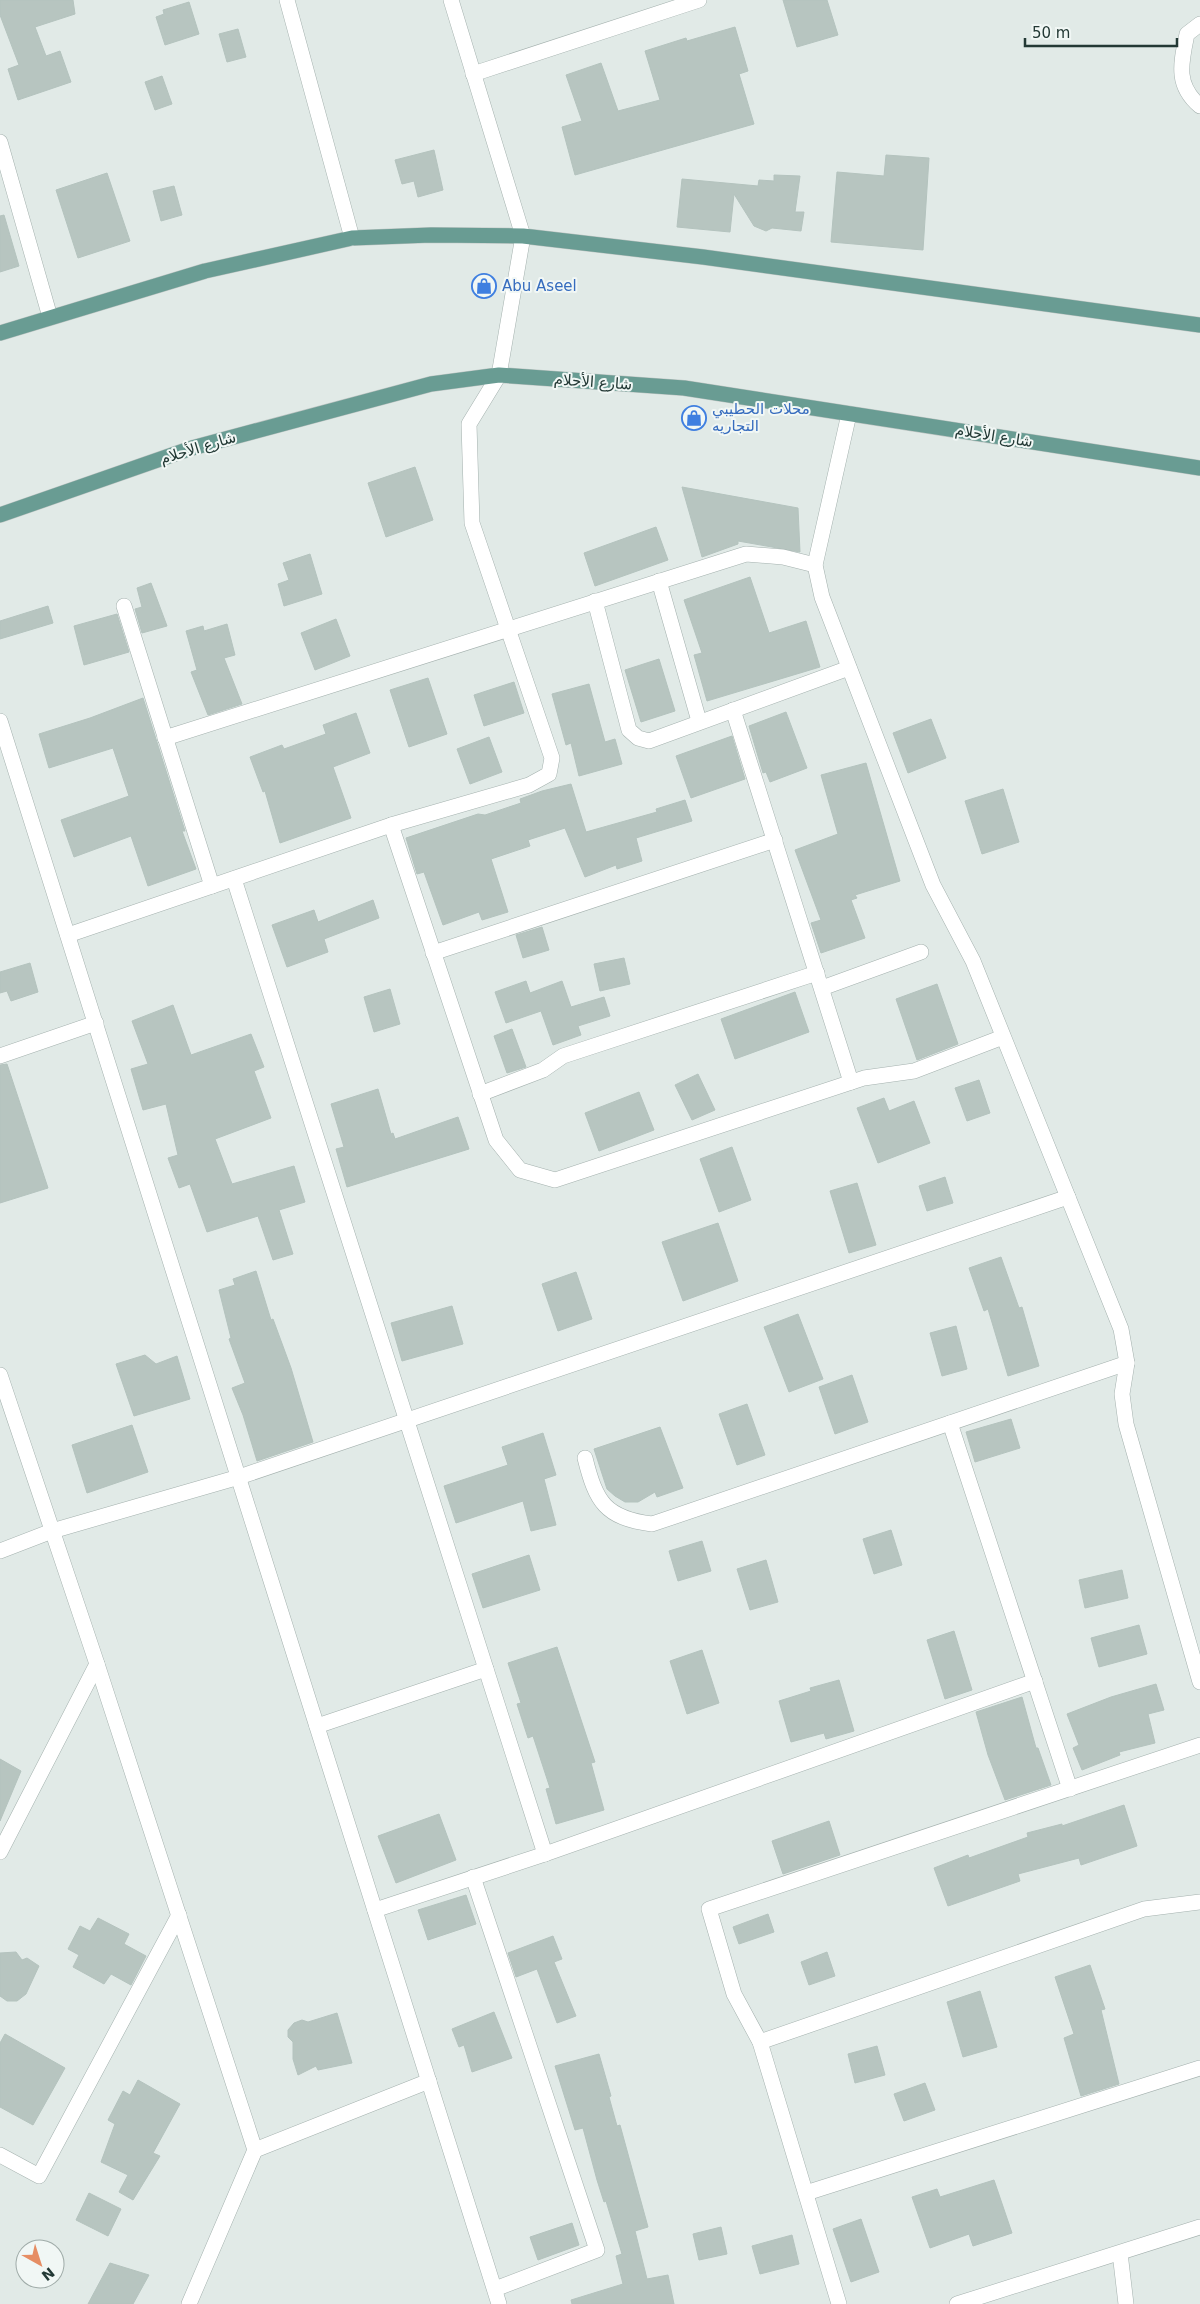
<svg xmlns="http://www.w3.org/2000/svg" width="1200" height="2304" font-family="'DejaVu Sans','Noto Sans Arabic',sans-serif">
<rect width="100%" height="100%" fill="#e1eae7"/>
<!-- building -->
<g fill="#b7c5c0" stroke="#b4c3be">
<path d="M0,0h73l2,14 -40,13 11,29 14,-5 11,31 -53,18 -10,-31 11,-4 -19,-50z"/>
<path d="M783,0h44l11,35 -41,12z"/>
<path d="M189,2l10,32 -34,11 -9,-28 8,-3 -1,-4z"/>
<path d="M735,27l13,44 -9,3 15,50 -179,51 -13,-48 20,-6 -16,-46 35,-12 17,48 42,-11 -15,-49 41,-13 1,3z"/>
<path d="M238,29l8,28 -19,5 -8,-28z"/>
<path d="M162,76l10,28 -17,6 -10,-28z"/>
<path d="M434,150l9,40 -25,7 -4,-16 -12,3 -7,-24z"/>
<path d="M886,155l43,3 -6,92 -92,-8 6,-70 47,4z"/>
<path d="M107,173l23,68 -52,17 -22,-68z"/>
<path d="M774,175l26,1 -5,36h9l-3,19 -29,-3 -6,3 -12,-5 -20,-32 -4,38 -53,-5 5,-48 76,7 1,-6 15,1z"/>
<path d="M174,186l8,29 -21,6 -8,-30z"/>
<path d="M4,215l15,51 -19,6v-56z"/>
<path d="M415,467l18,53 -47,17 -18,-54z"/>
<path d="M682,487l116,21 2,44 -62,-11v3l-36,13z"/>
<path d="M656,527l12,33 -73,26 -11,-33z"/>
<path d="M310,554l12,40 -38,12 -6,-22 11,-4 -6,-17z"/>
<path d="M750,577l19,56 37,-12 14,46 -113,34 -13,-46 8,-2 -18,-53z"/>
<path d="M151,583l16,43 -25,7 -7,-24 7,-2 -5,-19z"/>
<path d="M48,606l5,17 -53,16v-18z"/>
<path d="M117,614l12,38 -45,13 -10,-39z"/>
<path d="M336,619l14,37 -35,14 -14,-37z"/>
<path d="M227,624l8,31 -11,3 18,46 -34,11 -17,-43 6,-2 -11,-39 17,-5 1,5z"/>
<path d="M659,659l16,52 -34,11 -16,-52z"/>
<path d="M428,678l19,56 -38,13 -19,-57z"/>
<path d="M514,682l10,31 -40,13 -10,-31z"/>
<path d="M589,684l16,58 10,-3 7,25 -43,12 -8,-33 -5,2 -14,-51z"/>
<path d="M143,698l42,133h-3l14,38 -48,17 -17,-50 -57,21 -13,-37 68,-24 -16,-48 -64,20 -10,-34 51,-16z"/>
<path d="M786,712l21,56 -37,14 -4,-10 -3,1 -14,-47z"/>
<path d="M356,713l14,40 -37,14 18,51 -71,25 -15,-52 -2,1 -13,-35 32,-12 2,4 42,-15 -3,-9z"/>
<path d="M931,719l15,39 -38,15 -15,-40z"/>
<path d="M732,736l13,43 -54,19 -15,-42z"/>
<path d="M489,737l13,35 -32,12 -13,-35z"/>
<path d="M866,763l34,118 -45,14 2,3 -6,2 14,38 -44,15 -10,-30 10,-3 -26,-70 43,-16 -17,-59z"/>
<path d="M571,784l15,48 71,-20 -1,-3 29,-9 7,21 -56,17 6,23 -25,8 -1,-4 -31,12 -20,-49 -37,12 2,6 -39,13 17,53 -26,8 -3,-8 -36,13 -19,-53 -7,2 -11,-36 72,-24 7,1 36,-12 -1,-4 22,-8z"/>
<path d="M1003,789l16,53 -37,12 -17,-53z"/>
<path d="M373,900l6,18 -55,21 4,13 -41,15 -15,-42 42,-15 4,12z"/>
<path d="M542,927l7,23 -26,8 -7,-23z"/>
<path d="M624,958l6,26 -30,7 -6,-27z"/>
<path d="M30,963l8,29 -27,9 -4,-10 -7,2v-21z"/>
<path d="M526,981l4,12 32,-12 9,26 33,-10 6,19 -32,10 3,9 -28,10 -12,-34 -35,12 -11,-31z"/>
<path d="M937,984l21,60 -41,16 -21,-61z"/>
<path d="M390,989l10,35 -26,8 -10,-35z"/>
<path d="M795,992l14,40 -74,27 -14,-40z"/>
<path d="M173,1005l18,50 60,-21 13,33 -10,4 17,47 -56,21 17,45 62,-18 11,36 -26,8 14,44 -20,6 -15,-44 -51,16 -17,-48 -11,4 -11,-30 10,-3 -12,-51 -23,6 -12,-41 17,-5 -16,-43z"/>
<path d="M512,1029l14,38 -19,6 -13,-37z"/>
<path d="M7,1064l41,124 -48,15v-138z"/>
<path d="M698,1074l17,36 -23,10 -17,-35z"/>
<path d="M979,1080l11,33 -23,8 -12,-33z"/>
<path d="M378,1089l13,45 2,-1 2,6 63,-22 11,32 -122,38 -11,-38 8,-2 -13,-43z"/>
<path d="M639,1092l15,38 -55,21 -14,-38z"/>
<path d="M884,1098l5,13 25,-10 16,42 -52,20 -21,-55z"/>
<path d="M732,1147l19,53 -32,12 -19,-53z"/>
<path d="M945,1177l8,26 -26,8 -8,-25z"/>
<path d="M857,1183l19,62 -27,8 -19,-62z"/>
<path d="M718,1223l20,58 -55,20 -21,-59z"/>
<path d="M1001,1257l18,51 3,-1 17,59 -31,10 -20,-67 -4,2 -15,-43z"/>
<path d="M256,1271l15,49 2,-1 18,49 22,74 -56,19 -14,-46 -11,-27 13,-5 -16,-44 2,-1 -12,-48 16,-5 -2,-6z"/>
<path d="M576,1272l16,47 -34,12 -16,-47z"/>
<path d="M452,1306l11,38 -61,17 -11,-38z"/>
<path d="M798,1314l25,65 -34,13 -25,-65z"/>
<path d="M956,1326l11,43 -25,7 -12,-43z"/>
<path d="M145,1355l11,9 21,-8 13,43 -56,17 -18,-52z"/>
<path d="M852,1375l16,47 -33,12 -16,-47z"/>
<path d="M747,1404l18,51 -28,10 -18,-51z"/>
<path d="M1011,1419l9,29 -45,14 -9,-30z"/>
<path d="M132,1425l16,47 -61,21 -15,-48z"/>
<path d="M660,1427l23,61 -26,9 -2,-5 -17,10h-13l-10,-6 -8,-7 -13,-40z"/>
<path d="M543,1433l13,42 -12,4 12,46 -25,6 -8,-30 -67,22 -12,-37 64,-21 -6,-18z"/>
<path d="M891,1530l11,35 -28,9 -11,-35z"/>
<path d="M702,1541l9,30 -33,10 -9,-30z"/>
<path d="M529,1555l11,35 -57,18 -11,-34z"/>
<path d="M766,1560l12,42 -28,8 -13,-41z"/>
<path d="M1122,1570l6,28 -43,10 -6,-28z"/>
<path d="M1139,1625l8,29 -48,13 -8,-29z"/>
<path d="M954,1631l18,59 -27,9 -18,-59z"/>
<path d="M557,1647l38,115 -4,1 13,47 -48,14 -10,-35 4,-1 -17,-52 -5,2 -11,-34 4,-1 -13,-40z"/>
<path d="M702,1650l17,53 -32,11 -17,-53z"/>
<path d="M839,1680l15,51 -28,8 -2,-6 -33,9 -12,-41 32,-10 -1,-3z"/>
<path d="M1156,1684l8,26 -16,4 7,29 -36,9 1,3 -38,15 -9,-22 6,-3 -12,-31 44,-17z"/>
<path d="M1022,1697l14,51h2l13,37 -46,15 -17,-45 -12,-43z"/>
<path d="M0,1759l21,12 -21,50z"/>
<path d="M1124,1805l13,41 -56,19 -2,-7 -61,16 2,7 -72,25 -14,-38 34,-13 1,3 59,-21 -1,-4 35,-9v2z"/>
<path d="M439,1814l17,46 -60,23 -18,-47z"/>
<path d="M829,1821l11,34 -57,19 -11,-33z"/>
<path d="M466,1895l10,29 -48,16 -10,-30z"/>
<path d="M768,1914l6,18 -35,12 -6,-17z"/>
<path d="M98,1918l31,16 -5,10 22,12 -15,29 -20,-11 -7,10 -31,-17 6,-12 -11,-6 12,-23 10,5z"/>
<path d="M553,1936l9,23 -8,3 22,54 -19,7 -20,-54 -21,8 -8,-24z"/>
<path d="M16,1952l6,8 5,-2 12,8 -13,28 -9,7h-10l-7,-5v-43z"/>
<path d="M827,1952l8,24 -26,9 -8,-23z"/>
<path d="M1090,1965l15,44 -4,1 18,74 -38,12 -17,-58 10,-4 -19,-57z"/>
<path d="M980,1991l17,56 -34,10 -16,-55z"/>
<path d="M494,2012l18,46 -40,14 -8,-27 -5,2 -7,-18z"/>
<path d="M337,2013l15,50 -34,7 -2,-4 -18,9 -5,-16v-17l-5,-5v-7l6,-7 8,-3 6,2z"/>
<path d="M5,2034l60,34 -32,57 -33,-18v-64z"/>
<path d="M877,2046l8,29 -30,8 -7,-29z"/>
<path d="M599,2054l12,42 -2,1 8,29 3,-1 28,102 -13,4 12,48 21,-4 6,29h-102l-1,-4 52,-16 -7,-28 6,-2 -16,-53 -2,1 -7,-22 -14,-52 -8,2 -20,-64z"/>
<path d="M138,2080l42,24 -27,49 7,3 -27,44 -14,-8 9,-17 -27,-13 14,-38 -7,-4 15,-29 7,4z"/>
<path d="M925,2083l10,27 -31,11 -10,-27z"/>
<path d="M994,2180l18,53 -39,13 -4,-12 -39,14 -18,-51 25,-8 3,8z"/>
<path d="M89,2193l32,16 -13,27 -32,-16z"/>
<path d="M861,2219l18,53 -28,10 -18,-53z"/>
<path d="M572,2223l7,22 -41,15 -8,-23z"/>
<path d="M721,2227l6,27 -28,6 -6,-26z"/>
<path d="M792,2235l7,29 -39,10 -8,-28z"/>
<path d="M110,2263l39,12 -16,29h-45z"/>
</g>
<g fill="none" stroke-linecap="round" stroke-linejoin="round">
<defs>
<g id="minor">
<path d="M287,0l65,238"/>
<path d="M1200,24l-13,10c-6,29 -12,51 13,72"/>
<path d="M473,74l226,-74"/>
<path d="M0,142l50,175"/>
<path d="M849,414l-34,151 7,32 111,288 40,76 148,368 6,34 -5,31 4,30 74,258"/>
<path d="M659,581l40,140"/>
<path d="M595,601l34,129 9,8 11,3 200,-73"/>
<path d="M124,606l88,280"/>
<path d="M733,710l118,372"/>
<path d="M0,721l499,1583"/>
<path d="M165,738l581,-184 37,3 32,8"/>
<path d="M391,825l105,315 24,30 35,10 309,-102 50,-7 89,-34"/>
<path d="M234,879l311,975"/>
<path d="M68,935l323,-110 138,-40 20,-11 3,-16 -80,-235 -3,-99 30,-49 24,-139 -72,-236"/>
<path d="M433,953l342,-113"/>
<path d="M822,988l99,-36"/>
<path d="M0,1056l96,-33"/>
<path d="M480,1094l63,-24 20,-14 254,-83"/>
<path d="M0,1375l97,289 158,486 -66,154"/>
<path d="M950,1423l120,366"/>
<path d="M585,1458c11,44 20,60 67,66l475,-161"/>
<path d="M0,1551l52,-20 187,-54 829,-280"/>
<path d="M317,1726l169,-57"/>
<path d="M0,1852l97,-188"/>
<path d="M473,1877l124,373 -102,39"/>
<path d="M375,1910l170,-56 490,-173"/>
<path d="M760,2042l384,-133 56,-7"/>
<path d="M255,2150l174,-69"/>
<path d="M0,2155l39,21 140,-261"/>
<path d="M806,2193l394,-125"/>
<path d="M1120,2253l6,51"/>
<path d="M839,2304l-79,-262 -26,-48 -25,-85 491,-164"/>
<path d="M957,2304l243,-77"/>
</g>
<g id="major">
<path d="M0,333l205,-62 147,-33 79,-3 92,1 180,21 497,68"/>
<path d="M0,515l192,-67 239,-64 68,-9 185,13 516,80"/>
</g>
</defs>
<!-- minor casing -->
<use href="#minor" stroke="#a4b1ae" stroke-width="16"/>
<!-- major casing -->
<use href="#major" stroke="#bdc4c2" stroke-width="16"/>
<!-- minor -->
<use href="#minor" stroke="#fff" stroke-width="15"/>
<!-- major -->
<use href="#major" stroke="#699c93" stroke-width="15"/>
</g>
<!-- icons -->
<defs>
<symbol id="shop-ring" viewBox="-11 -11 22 22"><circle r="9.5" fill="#f1f7f5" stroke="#3f7fe0" stroke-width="1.5"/><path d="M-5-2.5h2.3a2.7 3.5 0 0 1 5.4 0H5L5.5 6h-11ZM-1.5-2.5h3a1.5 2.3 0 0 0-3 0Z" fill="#3f7fe0"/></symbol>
</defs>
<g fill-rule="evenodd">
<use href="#shop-ring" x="470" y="272" width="28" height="28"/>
<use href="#shop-ring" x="680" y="404" width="28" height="28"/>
</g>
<g text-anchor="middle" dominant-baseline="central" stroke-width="4" stroke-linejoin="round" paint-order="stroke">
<!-- shop labels -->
<g font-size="15" fill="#366cbe" stroke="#f1f7f5" text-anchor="start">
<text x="502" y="286">Abu Aseel</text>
<text x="712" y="409">محلات الحطيبي<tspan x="712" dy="17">التجاريه</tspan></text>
</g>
<!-- street labels -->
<g font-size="15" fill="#233935" stroke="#f1f7f5">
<text transform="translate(593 382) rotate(4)">شارع الأحلام</text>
<text transform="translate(994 436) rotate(9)">شارع الأحلام</text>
<text transform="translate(198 448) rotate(-17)">شارع الأحلام</text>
</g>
</g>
<!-- north arrow -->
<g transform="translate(40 2264) rotate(141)"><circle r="24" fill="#f1f7f5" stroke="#9faba8"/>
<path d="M0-4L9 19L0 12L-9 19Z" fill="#e68d63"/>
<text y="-8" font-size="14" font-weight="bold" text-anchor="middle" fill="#233935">N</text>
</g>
<!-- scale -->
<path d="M1025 38v8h152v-8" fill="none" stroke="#233935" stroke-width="2.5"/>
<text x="1032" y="38" font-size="15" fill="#233935" stroke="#f1f7f5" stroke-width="4" paint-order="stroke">50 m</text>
</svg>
